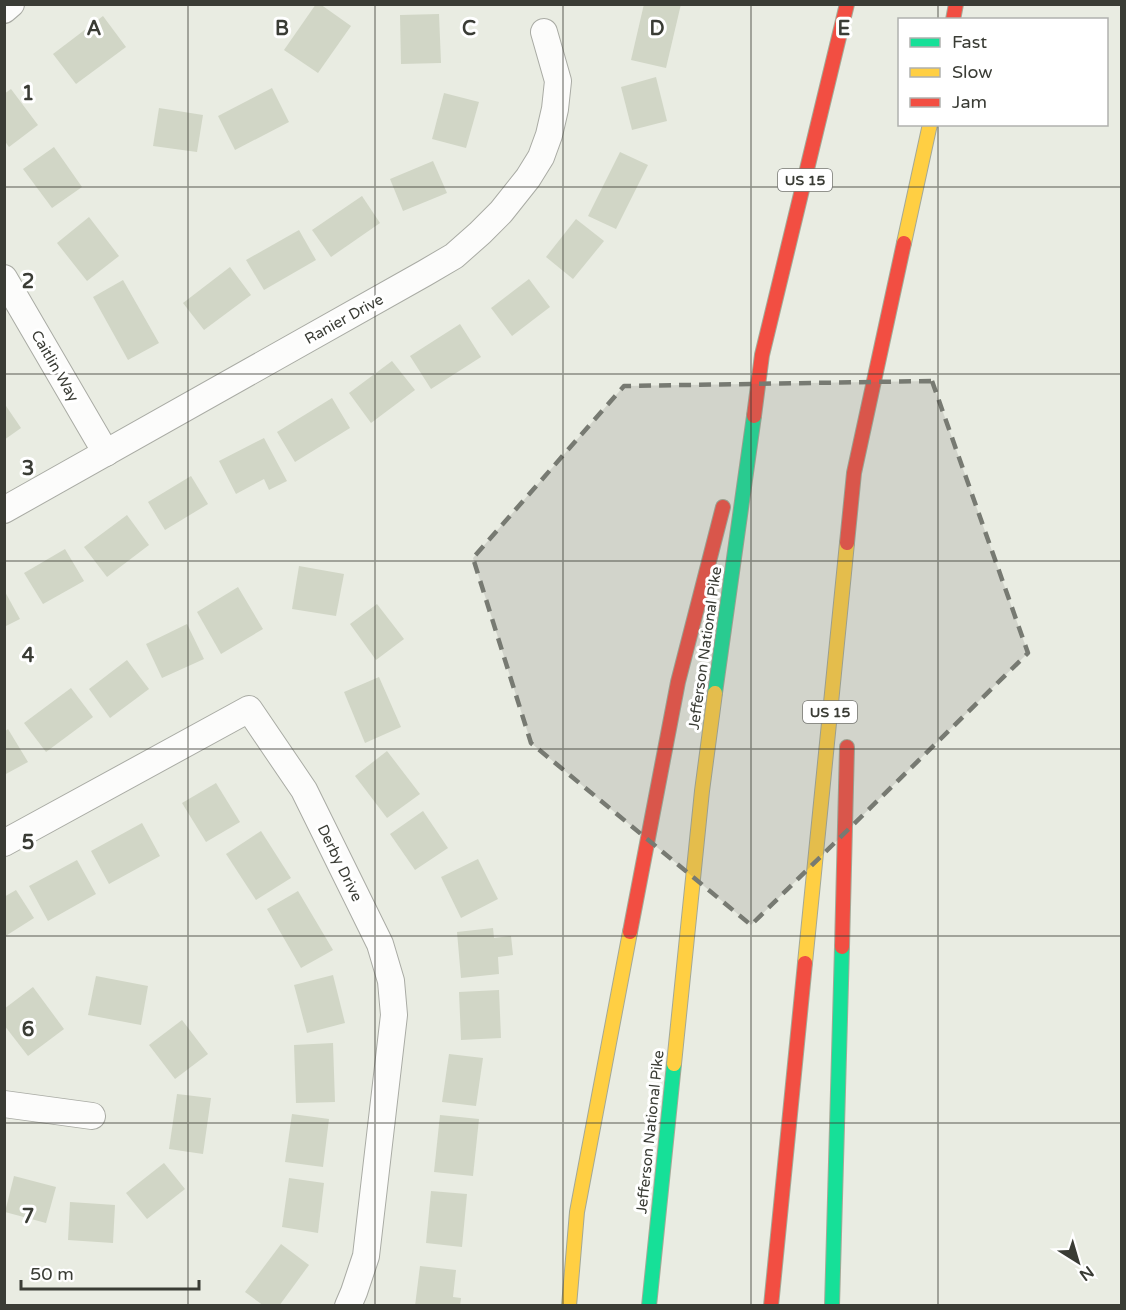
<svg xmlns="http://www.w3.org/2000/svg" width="1126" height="1310" font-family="'Varela Round',sans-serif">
<rect width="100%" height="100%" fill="#e9ece2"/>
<!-- building -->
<g fill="#d1d6c6">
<path d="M316,4h4l31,22 -33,47 -34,-23z"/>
<path d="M644,4h37l-15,64 -35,-8z"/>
<path d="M439,14l2,49 -40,1 -1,-49z"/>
<path d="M103,16l23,31 -50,37 -23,-30z"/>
<path d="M656,77l11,44 -35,9 -11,-43z"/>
<path d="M272,88l17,34 -54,28 -17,-34z"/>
<path d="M11,89l27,36 -29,22 -5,-7v-46z"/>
<path d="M444,93l35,9 -13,46 -34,-9z"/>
<path d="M159,108l44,7 -6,37 -44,-6z"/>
<path d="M54,147l28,40 -30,21 -29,-39z"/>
<path d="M620,152l28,13 -32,64 -28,-13z"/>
<path d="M433,161l14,32 -44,18 -13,-32z"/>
<path d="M362,196l18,27 -49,34 -19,-27z"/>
<path d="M89,217l30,39 -32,25 -30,-38z"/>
<path d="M576,219l28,22 -31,38 -27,-22z"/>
<path d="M299,230l17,30 -52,30 -18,-30z"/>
<path d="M230,267l21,28 -47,35 -21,-27z"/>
<path d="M529,279l21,28 -38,29 -21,-28z"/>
<path d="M123,280l36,63 -31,17 -35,-63z"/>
<path d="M460,324l21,33 -50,32 -21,-33z"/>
<path d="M392,361l23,29 -44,33 -22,-30z"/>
<path d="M332,398l18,30 -55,34 -18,-30z"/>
<path d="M4,403l17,25 -17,12z"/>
<path d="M264,438l23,43 -18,9 -5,-11 -28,15 -17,-33z"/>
<path d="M191,476l17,28 -43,26 -17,-28z"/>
<path d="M127,515l22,30 -42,32 -23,-30z"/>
<path d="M65,549l19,32 -41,23 -19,-31z"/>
<path d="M299,566l45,8 -8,42 -44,-7z"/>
<path d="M238,587l25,42 -42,25 -24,-42z"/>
<path d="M4,590l16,29 -16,8z"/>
<path d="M377,604l27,35 -28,21 -26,-36z"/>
<path d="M187,624l17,35 -42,19 -16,-34z"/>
<path d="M127,660l22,29 -39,29 -21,-29z"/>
<path d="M379,677l22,50 -36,16 -21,-51z"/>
<path d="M71,688l22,29 -47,35 -22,-29z"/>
<path d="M8,729l20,33 -24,13v-43z"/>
<path d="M387,751l33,43 -33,24 -32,-42z"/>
<path d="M216,783l24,39 -34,20 -24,-39z"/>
<path d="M423,811l25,37 -33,22 -25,-36z"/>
<path d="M142,823l18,33 -51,28 -18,-33z"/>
<path d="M261,831l30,47 -35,22 -30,-46z"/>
<path d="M478,859l20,40 -37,19 -20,-41z"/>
<path d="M77,860l19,34 -48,27 -19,-35z"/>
<path d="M16,890l18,28 -30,19v-40z"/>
<path d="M298,891l35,59 -32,18 -34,-59z"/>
<path d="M493,928l1,10 17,-2 2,19 -15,2 1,17 -38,4 -4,-46z"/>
<path d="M333,975l12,48 -38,10 -13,-48z"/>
<path d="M96,976l52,10 -7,39 -53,-10z"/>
<path d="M33,987l31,42 -36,27 -24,-31v-16z"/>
<path d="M499,990l2,48 -40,2 -2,-48z"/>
<path d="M182,1020l26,34 -33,25 -26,-34z"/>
<path d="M333,1043l2,59 -39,1 -2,-58z"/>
<path d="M449,1054l34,4 -7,48 -34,-4z"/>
<path d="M177,1094l34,4 -8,56 -34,-5z"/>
<path d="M292,1114l37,5 -6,48 -38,-5z"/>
<path d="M440,1115l39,4 -6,57 -39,-4z"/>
<path d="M164,1163l21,26 -38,30 -21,-26z"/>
<path d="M14,1176l42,11 -10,36 -41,-11z"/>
<path d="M289,1178l35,5 -6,50 -36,-6z"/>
<path d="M431,1191l36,3 -5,53 -36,-4z"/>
<path d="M70,1202l45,3 -2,38 -45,-3z"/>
<path d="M281,1244l28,21 -30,41h-15l-19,-14z"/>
<path d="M420,1266l36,4 -3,27 8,1 -1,8h-45z"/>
</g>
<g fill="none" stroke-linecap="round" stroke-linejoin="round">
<defs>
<g id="street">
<path d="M4,10l7,-6"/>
<path d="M4,278l102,175"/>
<path d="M4,510l421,-237 29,-17 26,-23 21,-21 27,-34 13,-21 8,-22 6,-26 3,-28 -14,-49"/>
<path d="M4,843l245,-134 55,81 76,154 11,37 3,34 -28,241 -12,36 -6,14"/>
<path d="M4,1104l88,12"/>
</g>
<g id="fast">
<path d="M715,693l39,-277"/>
<path d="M649,1306l25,-242"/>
<path d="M832,1306l10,-359"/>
</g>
<g id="slow">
<path d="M904,243l26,-119"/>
<path d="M805,963l42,-420"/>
<path d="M674,1064l28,-273 13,-98"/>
<path d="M569,1306l8,-94 53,-280"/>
</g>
<g id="jam">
<path d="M953,20l3,-16"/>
<path d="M754,416l8,-61 85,-351"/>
<path d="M847,543l7,-70 50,-230"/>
<path d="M630,932l48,-250 45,-175"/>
<path d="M842,947l5,-200"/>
<path d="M771,1306l34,-343"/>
</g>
</defs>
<!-- street casing -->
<use href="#street" stroke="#a9aba4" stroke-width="28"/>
<!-- fast casing -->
<use href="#fast" stroke="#a4a997" stroke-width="16"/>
<!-- slow casing -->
<use href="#slow" stroke="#a4a997" stroke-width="16"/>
<!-- jam casing -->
<use href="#jam" stroke="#a4a997" stroke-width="16"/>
<!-- street -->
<use href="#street" stroke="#fcfcfb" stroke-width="26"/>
<!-- fast -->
<use href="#fast" stroke="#16e098" stroke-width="14"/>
<!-- slow -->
<use href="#slow" stroke="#ffcf43" stroke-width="14"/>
<!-- jam -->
<use href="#jam" stroke="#f24e42" stroke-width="14"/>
</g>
<!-- marked area -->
<path fill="#777a72" fill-opacity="0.2" stroke="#777a72" stroke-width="4.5" stroke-dasharray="12 8" stroke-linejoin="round" d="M932,381l96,272 -277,272 -220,-182 -58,-185 151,-172z"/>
<!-- grid -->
<path fill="none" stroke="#3a3c35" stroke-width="1.5" stroke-opacity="0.55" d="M188,4v1302M375,4v1302M563,4v1302M751,4v1302M938,4v16M938,124v1182M4,187h1118M4,374h1118M4,561h1118M4,749h1118M4,936h1118M4,1123h1118"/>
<g text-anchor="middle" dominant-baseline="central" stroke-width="6" stroke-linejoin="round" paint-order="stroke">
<!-- shield labels -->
<g fill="#fff" stroke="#757672" stroke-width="1.5">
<rect x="778" y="169" width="54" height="22" rx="4.5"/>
<rect x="803" y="701" width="54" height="22" rx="4.5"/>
</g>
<g font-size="14" font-weight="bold" fill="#3a3c35">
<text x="805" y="180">US 15</text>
<text x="830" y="712">US 15</text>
</g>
<!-- street labels -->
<g font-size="15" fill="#3a3c35" stroke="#fff">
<text transform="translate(344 319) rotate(-29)">Ranier Drive</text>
<text transform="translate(55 366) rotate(60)">Caitlin Way</text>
<text transform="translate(705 648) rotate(-82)">Jefferson National Pike</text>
<text transform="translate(340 863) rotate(64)">Derby Drive</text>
<text transform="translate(650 1132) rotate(-84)">Jefferson National Pike</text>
</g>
</g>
<g font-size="20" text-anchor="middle" font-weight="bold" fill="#3a3c35" stroke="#fff" stroke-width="6" stroke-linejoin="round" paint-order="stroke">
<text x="94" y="35">A</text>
<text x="282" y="35">B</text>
<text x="469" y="35">C</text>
<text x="657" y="35">D</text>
<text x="844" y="35">E</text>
<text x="28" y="100">1</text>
<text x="28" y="288">2</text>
<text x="28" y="475">3</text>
<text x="28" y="662">4</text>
<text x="28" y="849">5</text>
<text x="28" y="1036">6</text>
<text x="28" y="1223">7</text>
</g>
<!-- border -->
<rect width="1126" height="1310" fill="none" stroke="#3a3c35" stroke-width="12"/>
<!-- legend -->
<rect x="898" y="18" width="210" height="108" fill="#ffffff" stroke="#b0b1ae" stroke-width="1.5"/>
<rect x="910" y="38" width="30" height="9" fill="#16e098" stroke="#b0b1ae" stroke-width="1.5"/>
<text x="952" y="48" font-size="18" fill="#3a3c35">Fast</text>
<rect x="910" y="68" width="30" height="9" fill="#ffcf43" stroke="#b0b1ae" stroke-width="1.5"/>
<text x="952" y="78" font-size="18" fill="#3a3c35">Slow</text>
<rect x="910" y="98" width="30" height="9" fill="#f24e42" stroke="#b0b1ae" stroke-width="1.5"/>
<text x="952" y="108" font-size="18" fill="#3a3c35">Jam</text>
<!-- north arrow -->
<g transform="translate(1078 1262) rotate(143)" stroke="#ffffff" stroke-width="4.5" paint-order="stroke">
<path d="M0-4.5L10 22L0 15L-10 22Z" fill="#3a3c35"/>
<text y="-9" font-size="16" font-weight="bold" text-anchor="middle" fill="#3a3c35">N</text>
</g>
<!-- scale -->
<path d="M21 1280v9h178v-9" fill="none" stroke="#3a3c35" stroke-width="3"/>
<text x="30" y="1280" font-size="18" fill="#3a3c35" stroke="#ffffff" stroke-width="4.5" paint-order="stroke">50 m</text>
</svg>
